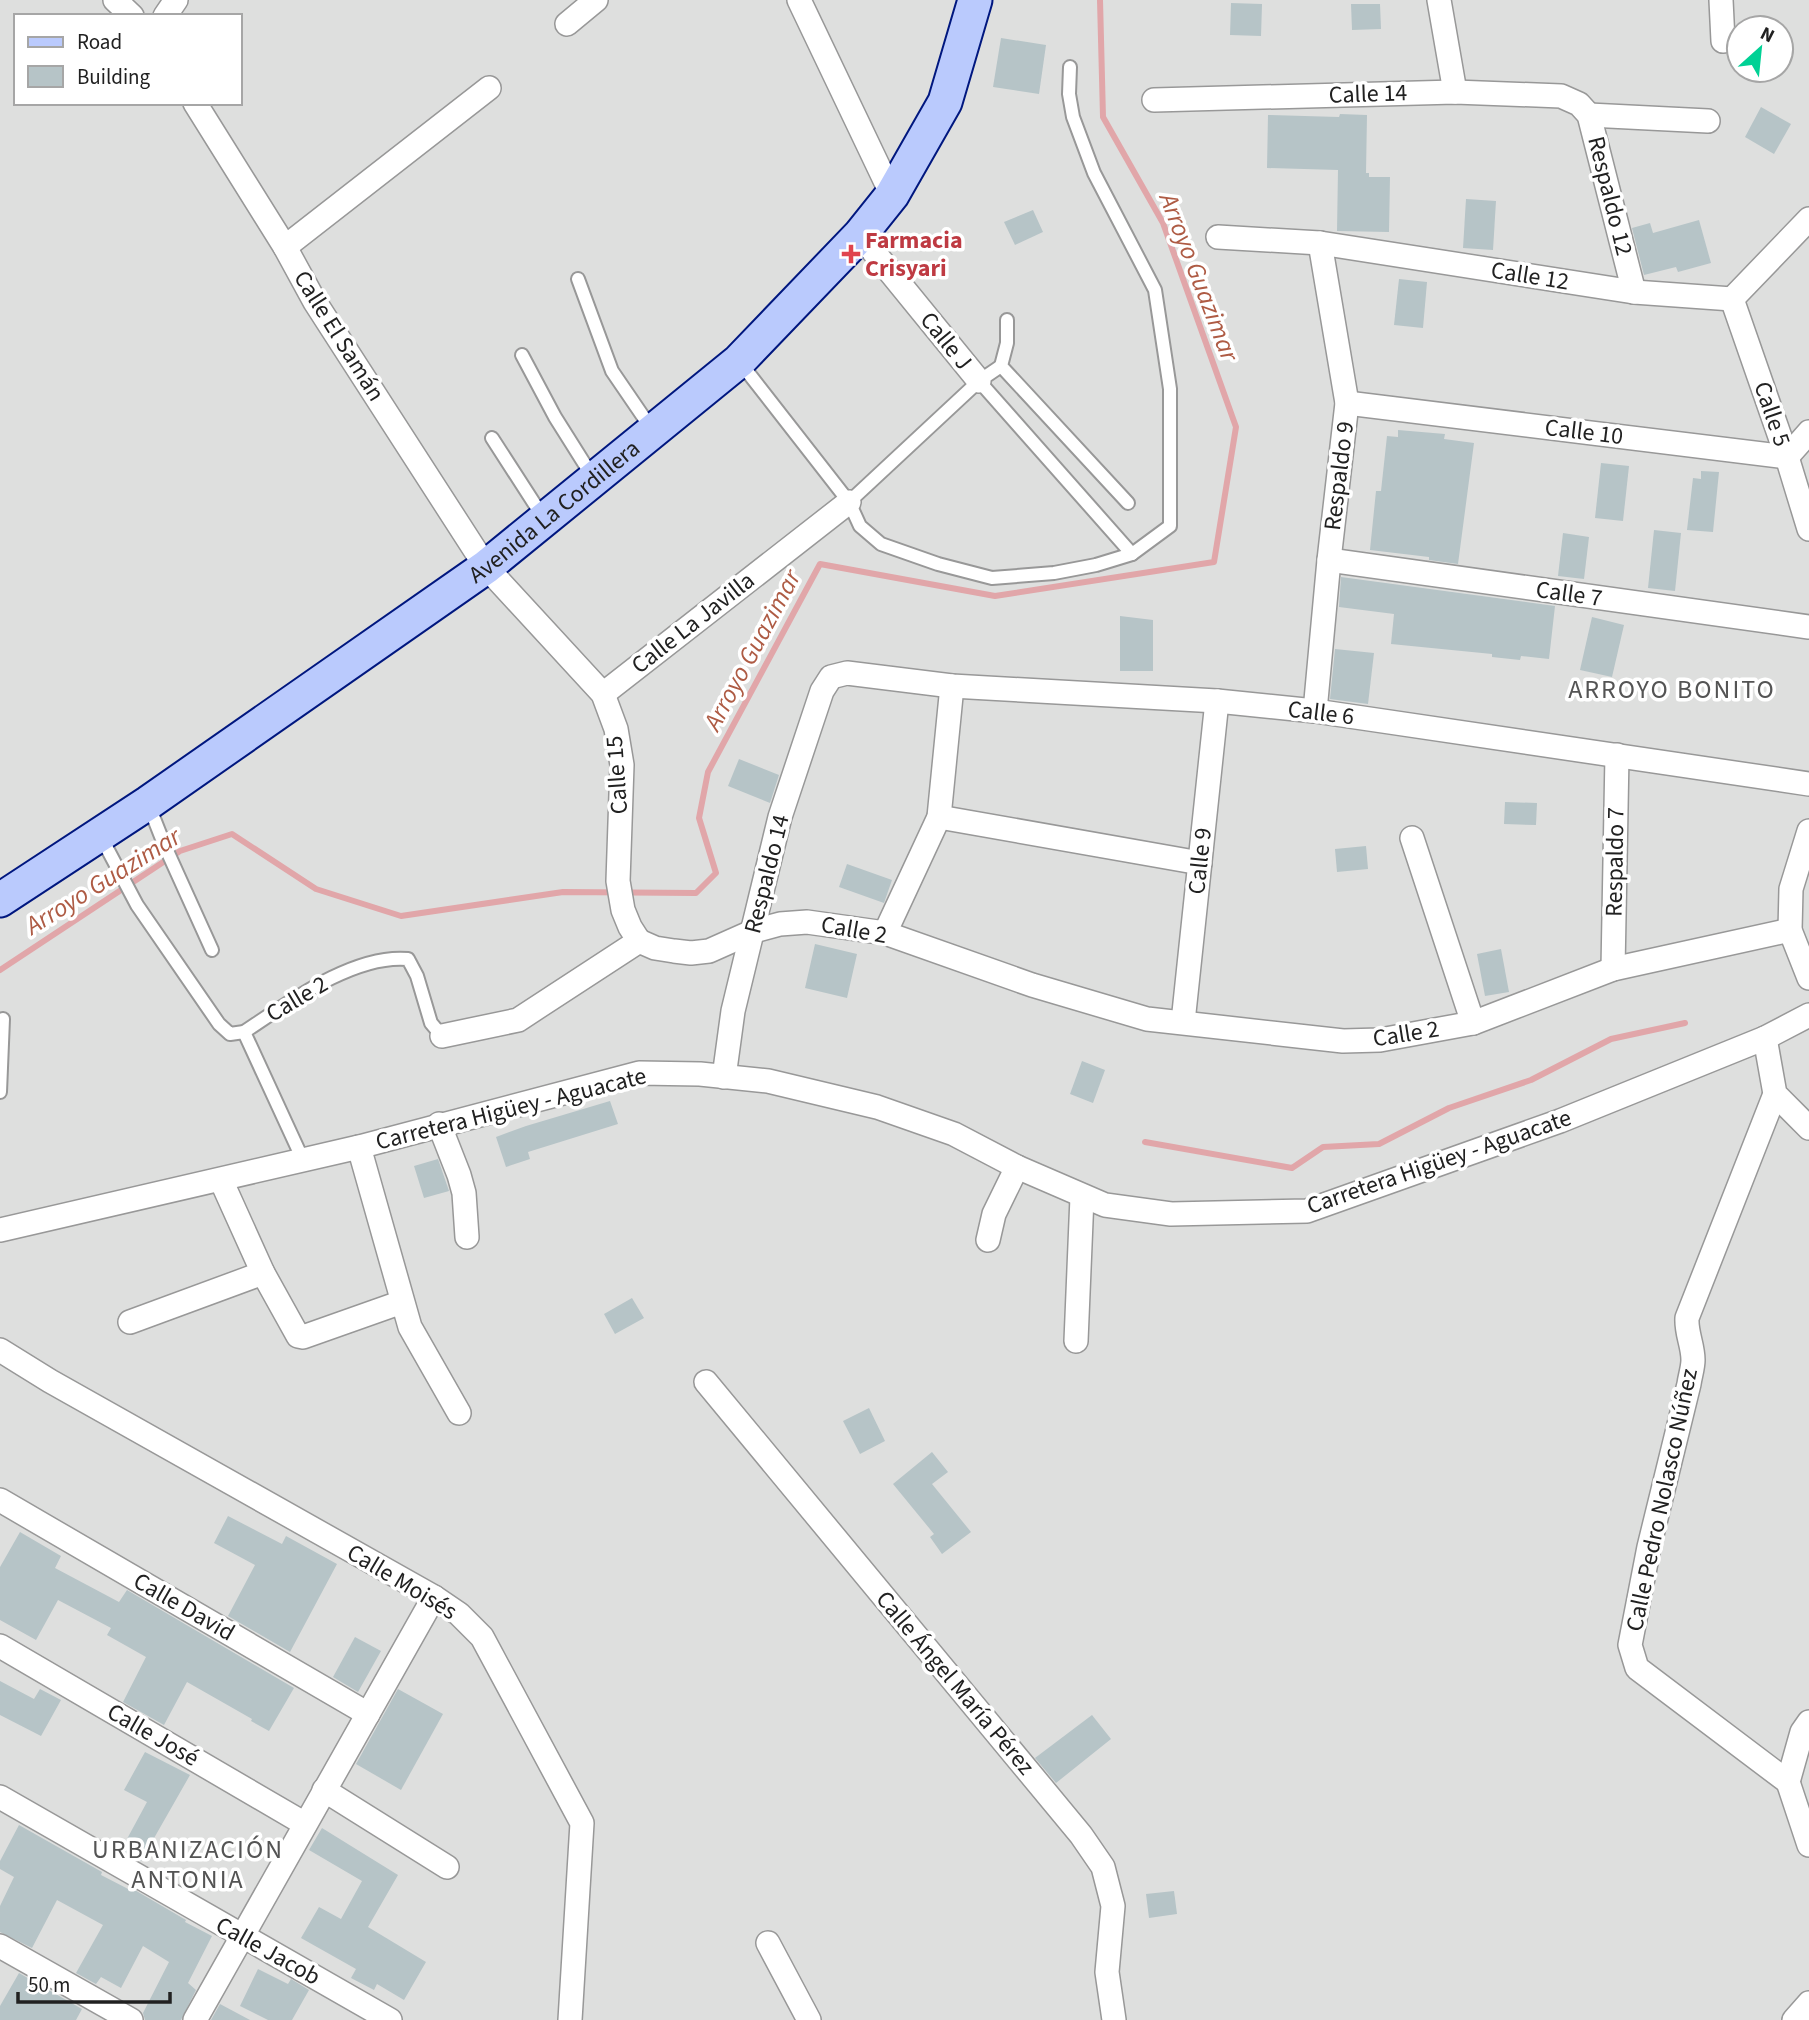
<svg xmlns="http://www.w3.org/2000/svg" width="1809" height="2020" font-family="'Source Sans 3',sans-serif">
<rect width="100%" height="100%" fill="#e7eef1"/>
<!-- residential -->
<path fill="#dedfde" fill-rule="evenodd" d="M0,0h1809v2020h-1809zM16,16h224v87h-224zM1739,28h42v42h-42z"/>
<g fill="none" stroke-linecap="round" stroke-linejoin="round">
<!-- stream -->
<g stroke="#e1a6a9" stroke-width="6">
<path d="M0,970l180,-119 52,-17 84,55 85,27 162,-24 133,1 20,-20 -17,-55 9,-46 112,-208 175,32 219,-34 22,-135 -73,-204 -60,-106 -3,-117"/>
<path d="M1145,1142l147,26 31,-21 56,-3 70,-36 82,-28 80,-41 74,-16"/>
</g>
</g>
<!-- building -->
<g fill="#b6c4c7">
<path d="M1231,3l31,1 -1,32 -31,-1z"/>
<path d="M1351,4h29l1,25 -29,1z"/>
<path d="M1001,38l45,7 -7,49 -46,-7z"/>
<path d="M1761,107l30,17 -17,30 -29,-17z"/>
<path d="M1340,114l27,1 -1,58h3v4h21l-1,55 -52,-1 1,-61 -71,-2 1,-53 71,2z"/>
<path d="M1466,199l30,2 -3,49 -30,-2z"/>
<path d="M1033,210l10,22 -28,13 -11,-23z"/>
<path d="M1699,220l12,43 -33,9 -2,-5 -32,8 -12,-47 18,-5 3,10z"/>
<path d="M1399,279l28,3 -4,46 -29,-3z"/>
<path d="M1398,430l47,4 -1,5 30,4 -16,121 -29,-4v-3l-59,-7 6,-59h5l6,-55 11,1z"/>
<path d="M1601,463l28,3 -6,55 -28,-3z"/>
<path d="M1701,471l18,1 -6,60 -26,-2 6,-52 8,1z"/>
<path d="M1654,530l27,3 -6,58 -27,-3z"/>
<path d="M1563,533l26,4 -5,42 -26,-3z"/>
<path d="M1341,577l214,29 -6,53 -28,-3 -1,4 -28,-3v-3l-101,-10 3,-30 -55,-7z"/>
<path d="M1120,616l33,4v51h-33z"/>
<path d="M1592,617l32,8 -12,52 -32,-7z"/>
<path d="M1335,649l39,4 -6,51 -38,-5z"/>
<path d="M739,759l40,16 -9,28 -42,-17z"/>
<path d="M1505,802l32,1 -1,22 -32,-1z"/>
<path d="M1366,846l2,23 -31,3 -2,-23z"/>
<path d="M847,864l45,16 -8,23 -45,-16z"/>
<path d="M815,944l42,10 -10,44 -42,-10z"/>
<path d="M1501,949l8,43 -24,4 -8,-42z"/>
<path d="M1082,1061l23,9 -12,33 -23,-9z"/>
<path d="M610,1101l8,23 -90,28 2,7 -24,8 -10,-30 30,-11z"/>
<path d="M438,1159l11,32 -25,7 -10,-32z"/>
<path d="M632,1298l12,20 -29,16 -11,-20z"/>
<path d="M869,1408l16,33 -25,13 -17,-33z"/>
<path d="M932,1452l16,20 -16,12 39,48 -29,22 -12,-17 4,-3 -41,-50z"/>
<path d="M228,1516l54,28 4,-8 51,28 -47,88 -62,-36 27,-51 -41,-22z"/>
<path d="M20,1532l41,24 -6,12 64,34 8,-12 167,98 -25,43 -18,-10 1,-2 -65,-37 -23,43 -41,-23 23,-45 -39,-22 4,-7 -53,-28 -22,40 -36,-20v-53z"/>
<path d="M355,1637l26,14 -23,41 -25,-15z"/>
<path d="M0,1681l34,18 6,-10 21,11 -20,36 -41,-21z"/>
<path d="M398,1689l45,25 -42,76 -45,-26z"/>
<path d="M1092,1715l19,24 -55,44 -21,-25z"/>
<path d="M145,1752l45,23 -49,86 -20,-11 26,-48 -23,-12z"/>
<path d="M19,1825l83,47 -1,3 31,16 1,-2 53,31 -1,2 27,14 -24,47 8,7 -15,30h-36l-2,-7 26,-51 -26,-16 -22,42 -20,-11 -5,7 -20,-11 27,-48 -46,-25 -25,48 -32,-16v-26l14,-29 -14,-8v-8z"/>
<path d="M322,1828l76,47 -30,52 58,35 -22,38 -27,-16 -3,6 -23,-12 5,-9 -55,-31 18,-31 22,12 21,-38 -53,-31z"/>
<path d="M1174,1891l3,23 -28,4 -3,-24z"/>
<path d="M258,1969l30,15 3,-5 18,11 -17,30h-24l-28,-14z"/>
<path d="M19,1973l63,36 -6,11h-76v-14z"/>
<path d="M220,2004l30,16h-39z"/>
</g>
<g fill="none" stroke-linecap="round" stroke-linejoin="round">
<defs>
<g id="service">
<path d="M578,279l34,92 41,60"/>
<path d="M1007,320v23l-6,23 127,137"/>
<path d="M522,355l33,62 39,62"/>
<path d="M739,361l110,141 11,24 21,18 57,20 54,14 62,-5 42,-8 36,-11 38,-28v-137l-15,-99 -61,-117 -21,-56 -4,-23 1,-27"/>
<path d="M979,381l153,173"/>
<path d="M492,438l51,79"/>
<path d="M849,502l130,-121 22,-15"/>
<path d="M149,806l15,38 48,106"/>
<path d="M100,835l37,70 82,119 11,10 14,-2c44,-29 109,-78 164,-73l9,17 14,47 11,13"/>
<path d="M244,1032l59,128"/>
<path d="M0,1092l3,-73"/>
</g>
<g id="minor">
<path d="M115,0l17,16"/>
<path d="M799,0l93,195"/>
<path d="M1439,0l16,92"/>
<path d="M1721,0l2,41"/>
<path d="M165,16l11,-16"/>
<path d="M567,24l29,-24"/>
<path d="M1154,100l301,-8 106,4 18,8 10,11 45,177"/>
<path d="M195,103l90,144 30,55 171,265 117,127 13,35 6,36 -4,116 5,29 7,17 9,14"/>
<path d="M1589,115l119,6"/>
<path d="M860,235l119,146"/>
<path d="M1218,237l102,6 314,49 98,7"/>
<path d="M285,247l204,-159"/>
<path d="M1732,299l55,158 22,72"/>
<path d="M1732,299l77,-80"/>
<path d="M1347,403l440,54 22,-25"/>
<path d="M1329,560l480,67"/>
<path d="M603,694l246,-192"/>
<path d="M1315,711l14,-151 18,-157 -27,-160"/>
<path d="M939,817l261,46"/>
<path d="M1809,831l-18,58 -1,41 19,48"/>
<path d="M1412,838l61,185"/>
<path d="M885,933l54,-116 13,-131"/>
<path d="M1613,969l4,-214"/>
<path d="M1183,1022l34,-321"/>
<path d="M442,1036l76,-16 121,-79 16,7 19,3 17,2 18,-2 45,-20 26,-7 27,-2 78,11 147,52 115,34 196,22 37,-1 93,-17 140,-54 177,-39"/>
<path d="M1765,1038l10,56 34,34"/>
<path d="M724,1077l9,-66 47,-194 42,-126 9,-14 16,-4 105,13 265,15 98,10 494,73"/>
<path d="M1775,1094l-88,224c-1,15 6,27 6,42 0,8 -3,16 -4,24l-40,163 -19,98 7,23 151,114 21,63"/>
<path d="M439,1124l20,51 5,18 3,44"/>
<path d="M359,1147l51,180 49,86"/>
<path d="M221,1180l42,93 35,63 5,1 99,-35"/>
<path d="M0,1230l359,-83 280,-74 61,1 68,7 109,26 77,27 63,33 88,38 66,9 136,-3 253,-90 205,-83 44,-23"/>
<path d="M988,1240l6,-26 23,-47"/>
<path d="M130,1322l133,-49"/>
<path d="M1076,1341l6,-144"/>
<path d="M0,1350l50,31 384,216 25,17 23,23 100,186 -12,197"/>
<path d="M706,1382l375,453 22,32 10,39 -6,66 7,48"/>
<path d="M0,1500l368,214"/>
<path d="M0,1646l305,178"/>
<path d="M1788,1782l14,-50 7,-10"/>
<path d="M324,1790l123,77"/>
<path d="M0,1797l390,223"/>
<path d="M768,1943l41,77"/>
<path d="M0,1946l131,74"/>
<path d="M195,2020l239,-423"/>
<path d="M1794,2020l15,-17"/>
</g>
<g id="secondary">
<path id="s1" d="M0,900l148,-97 338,-236 253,-206 121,-126 32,-40 53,-93 30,-102"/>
</g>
</defs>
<!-- service casing -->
<use href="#service" stroke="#989898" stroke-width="16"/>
<!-- minor casing -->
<use href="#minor" stroke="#989898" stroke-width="26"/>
<!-- secondary casing -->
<use href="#secondary" stroke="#00177f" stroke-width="37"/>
<!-- service -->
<use href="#service" stroke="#fff" stroke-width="12"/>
<!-- minor -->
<use href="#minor" stroke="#fff" stroke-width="23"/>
<!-- secondary -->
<use href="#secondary" stroke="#bacafd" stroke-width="33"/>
</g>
<!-- markers -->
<path fill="#e0444e" stroke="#fff" stroke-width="2.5" d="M847.5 243.5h7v7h7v7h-7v7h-7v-7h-7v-7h7z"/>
<g text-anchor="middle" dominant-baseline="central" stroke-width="7" stroke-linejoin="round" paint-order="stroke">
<!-- street labels -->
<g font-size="24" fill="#212121" stroke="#fff">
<text transform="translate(1368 94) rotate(-2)">Calle 14</text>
<text transform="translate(1610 196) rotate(76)">Respaldo 12</text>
<text transform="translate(1530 276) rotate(9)">Calle 12</text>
<text transform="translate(339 336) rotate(58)">Calle El Samán</text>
<text transform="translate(946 341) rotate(51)">Calle J</text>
<text transform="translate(1772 414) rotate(71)">Calle 5</text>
<text transform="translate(1584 432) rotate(7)">Calle 10</text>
<text transform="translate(1339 476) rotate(-83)">Respaldo 9</text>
<text stroke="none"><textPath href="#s1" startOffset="677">Avenida La Cordillera</textPath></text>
<text transform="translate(1569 594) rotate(8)">Calle 7</text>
<text transform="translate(693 623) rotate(-38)">Calle La Javilla</text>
<text transform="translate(1321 713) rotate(7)">Calle 6</text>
<text transform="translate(617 775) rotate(-94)">Calle 15</text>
<text transform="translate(1200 861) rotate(-84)">Calle 9</text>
<text transform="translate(1615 862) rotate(-89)">Respaldo 7</text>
<text transform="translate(767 874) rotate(-76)">Respaldo 14</text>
<text transform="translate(854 930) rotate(10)">Calle 2</text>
<text transform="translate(297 999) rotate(-31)">Calle 2</text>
<text transform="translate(1406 1034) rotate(-9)">Calle 2</text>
<text transform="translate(511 1109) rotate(-14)">Carretera Higüey - Aguacate</text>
<text transform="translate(1439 1162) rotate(-19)">Carretera Higüey - Aguacate</text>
<text transform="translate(1662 1500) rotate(-78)">Calle Pedro Nolasco Núñez</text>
<text transform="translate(402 1582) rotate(31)">Calle Moisés</text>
<text transform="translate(184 1607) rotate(30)">Calle David</text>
<text transform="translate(955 1683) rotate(50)">Calle Ángel María Pérez</text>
<text transform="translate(153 1735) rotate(30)">Calle José</text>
<text transform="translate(268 1951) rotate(29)">Calle Jacob</text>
</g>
<!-- health labels -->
<g font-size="24" font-weight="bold" fill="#be3a42" stroke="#fff" text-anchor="start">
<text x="865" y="240">Farmacia<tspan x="865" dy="28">Crisyari</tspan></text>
</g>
<!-- water labels -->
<g font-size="26" font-style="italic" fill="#ae5b44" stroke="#fff">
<text transform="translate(1199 277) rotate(69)">Arroyo Guazimar</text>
<text transform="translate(752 650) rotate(-62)">Arroyo Guazimar</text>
<text transform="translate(103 881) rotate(-32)">Arroyo Guazimar</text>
</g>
<!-- neighbourhood labels -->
<g font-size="26" letter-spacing="2" fill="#545454" stroke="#fff">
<text x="1672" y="689">ARROYO BONITO</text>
<text x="188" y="1849">URBANIZACIÓN<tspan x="188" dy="30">ANTONIA</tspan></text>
</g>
</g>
<!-- legend -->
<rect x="14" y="14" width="228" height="91" fill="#ffffff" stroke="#a6a6a6" stroke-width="2"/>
<rect x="28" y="37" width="35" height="10" fill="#bacafd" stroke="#a6a6a6" stroke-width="2"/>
<text x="77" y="49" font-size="21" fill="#212121">Road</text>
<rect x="28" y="66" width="35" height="21" fill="#b6c4c7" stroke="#a6a6a6" stroke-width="2"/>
<text x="77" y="84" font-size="21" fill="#212121">Building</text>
<!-- north arrow -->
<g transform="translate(1760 49) rotate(27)"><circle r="33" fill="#ffffff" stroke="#a6a6a6" stroke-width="2"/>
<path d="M0-5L12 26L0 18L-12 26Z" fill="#00d195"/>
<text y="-10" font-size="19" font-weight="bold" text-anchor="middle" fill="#212121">N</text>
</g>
<!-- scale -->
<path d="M18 1992v10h152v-10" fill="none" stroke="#212121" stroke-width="3.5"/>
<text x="28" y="1992" font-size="21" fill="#212121" stroke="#ffffff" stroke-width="5" paint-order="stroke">50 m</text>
</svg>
